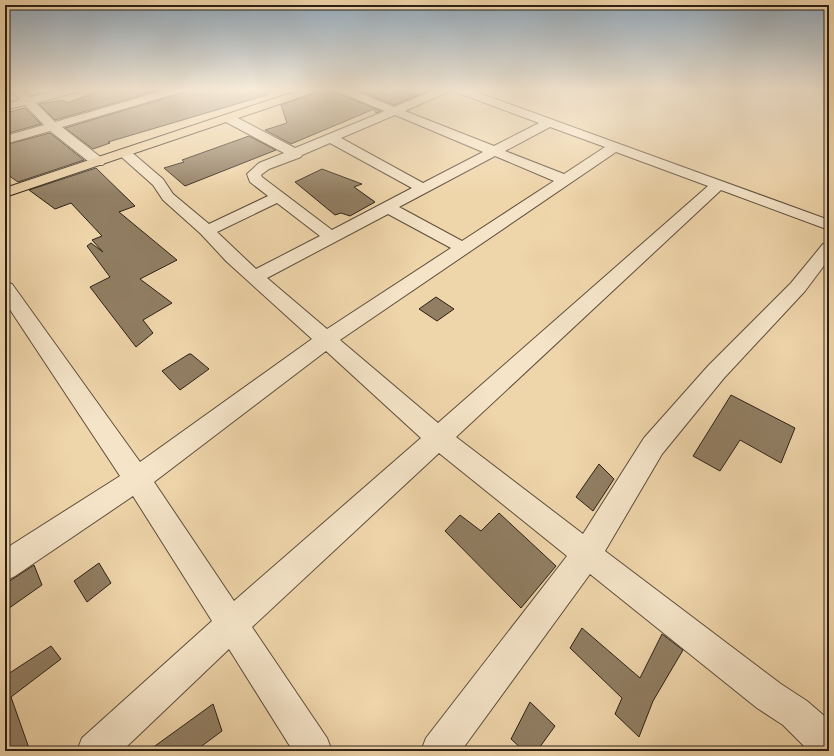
<svg xmlns="http://www.w3.org/2000/svg" width="834" height="756" font-family="Alegreya,serif">
<rect width="100%" height="100%" fill="#efd5aa"/>
<filter id="stains"><feTurbulence type="fractalNoise" baseFrequency=".005" numOctaves="4"/><feColorMatrix values="0 0 0 0 .2 0 0 0 0 .09 0 0 0 0 .02 0 0 0 .5 -.17"/></filter>
<radialGradient id="worn" r=".72"><stop offset=".6" stop-color="#630" stop-opacity="0"/><stop offset="1" stop-color="#630" stop-opacity=".3"/></radialGradient>
<!-- building -->
<g fill="#917e63" stroke="#2c2016">
<path d="M105,89h58l-108,31 -16,-16 24,-4 4,3z"/>
<path d="M187,89h80v6l-159,47 2,1 -17,6 -28,-21 120,-36z"/>
<path d="M320,89h14l1,3 46,19 -5,2 -2,-4 -83,35 -26,-14 22,-7 -6,-18 37,-13z"/>
<path d="M354,89h79l-39,16z"/>
<path d="M25,108l16,16 -36,10v-21z"/>
<path d="M50,133l34,27 -66,22 -13,-9v-28z"/>
<path d="M249,136l27,14 -91,36 -21,-18 20,-6 -2,-2z"/>
<path d="M96,168l39,38 -16,6 58,48 -37,19 32,24 -29,17 10,13 -17,14 -46,-60 20,-10 -23,-31 4,-3 12,9 -11,-12 10,-4 -31,-33 -16,6 -26,-19z"/>
<path d="M322,169l40,15 -8,3 21,15 -25,14 -9,-3 -6,2 -40,-33z"/>
<path d="M436,297l18,12 -17,12 -18,-12z"/>
<path d="M189,354h2l18,15 -29,21 -18,-19z"/>
<path d="M731,395l64,33 -14,35 -41,-23 -20,31 -27,-15z"/>
<path d="M599,464l15,15 -21,32 -17,-14z"/>
<path d="M499,513l57,53 -35,42 -76,-77 15,-16 21,16z"/>
<path d="M99,563l12,20 -24,19 -13,-21z"/>
<path d="M34,565l8,20 -37,26v-27z"/>
<path d="M582,628l58,50 22,-44 21,16 -30,51 -14,36 -24,-23 7,-16 -52,-50z"/>
<path d="M51,646l10,13 -50,38 19,54h-25v-75z"/>
<path d="M530,702l25,24 -18,25h-13l-13,-12z"/>
<path d="M213,704l9,27 -27,20h-47z"/>
</g>
<g fill="none" stroke-linecap="round" stroke-linejoin="round">
<defs>
<g id="minor">
<path d="M11,89h11l8,8 32,-8h19l-1,2 -44,12 19,19 114,-33h17l-1,2 -123,36 41,32 2,3 -2,3h-10l-43,-34 -45,13v-8l39,-11 -19,-20 -20,5v-6l15,-4z"/>
<path d="M335,89h15l44,18 43,-18h31l361,131v10l-108,-40 -265,247 127,97 61,-96 64,-72 83,-83 32,-39 6,-1v16l-24,32 -81,87 -62,76 -57,97 176,133 26,17 22,19v31h-20l-26,-26 -26,-17 -167,-134 -129,177h-40l5,-13 141,-182 -128,-103 -187,174 75,111 5,13h-39l-64,-102 -107,102h-45l5,-13 130,-117 -79,-125 -118,80 -10,5v-32l115,-73 -115,-174v-20l7,2 128,178 172,-123 -86,-78 -25,-27 -38,-34 -10,-15 -36,-32 2,-3h10l34,29 10,15 36,30 59,-28 -18,-14 -3,-8 12,-11 25,-10 -60,-32 -2,-3 2,-3h8l63,33 90,-37 -49,-20zM452,90l1,1 86,32 -45,23 -89,-35zM395,115l88,37 -60,31 -82,-45zM550,127l55,20 -41,27 -59,-23zM330,143l82,45 -80,42 -70,-53 -1,-2 8,-6 32,-12 1,-2zM616,152l92,34 -270,237 -98,-83zM495,156l59,25 -92,60 -63,-34zM277,203l43,33 -64,33 -39,-37zM388,214l63,34 -124,81 -60,-51zM326,351l95,87 -187,163 -80,-119z"/>
</g>
<path id="major" d="M303,89h16l-1,2 -313,106v-9z"/>
</defs>
<!-- minor casing -->
<use href="#minor" stroke="#5d4d3b" stroke-width="2"/>
<!-- major casing -->
<use href="#major" stroke="#2c2016" stroke-width="2"/>
<!-- minor -->
<use href="#minor" fill="#f5e4c8" fill-rule="evenodd"/>
<!-- major -->
<use href="#major" fill="#efd5aa" fill-rule="evenodd"/>
</g>
<!-- sky -->
<linearGradient id="sky" x2="0" y2="1"><stop stop-color="#90a8bb"/><stop offset="0.46" stop-color="#f8ecd9"/><stop offset="1" stop-color="#f8ecd9" stop-opacity="0"/></linearGradient>
<rect width="834" height="195" fill="url(#sky)"/>
<!-- margin -->
<rect width="834" height="756" fill="none" stroke="#efd5aa" stroke-width="20"/>
<rect x="6" y="6" width="822" height="744" fill="none" stroke="#2c2016" stroke-width="2"/>
<rect x="10" y="10" width="814" height="736" fill="none" stroke="#2c2016"/>
<rect width="100%" height="100%" filter="url(#stains)"/>
<rect width="100%" height="100%" fill="url(#worn)"/>
</svg>
